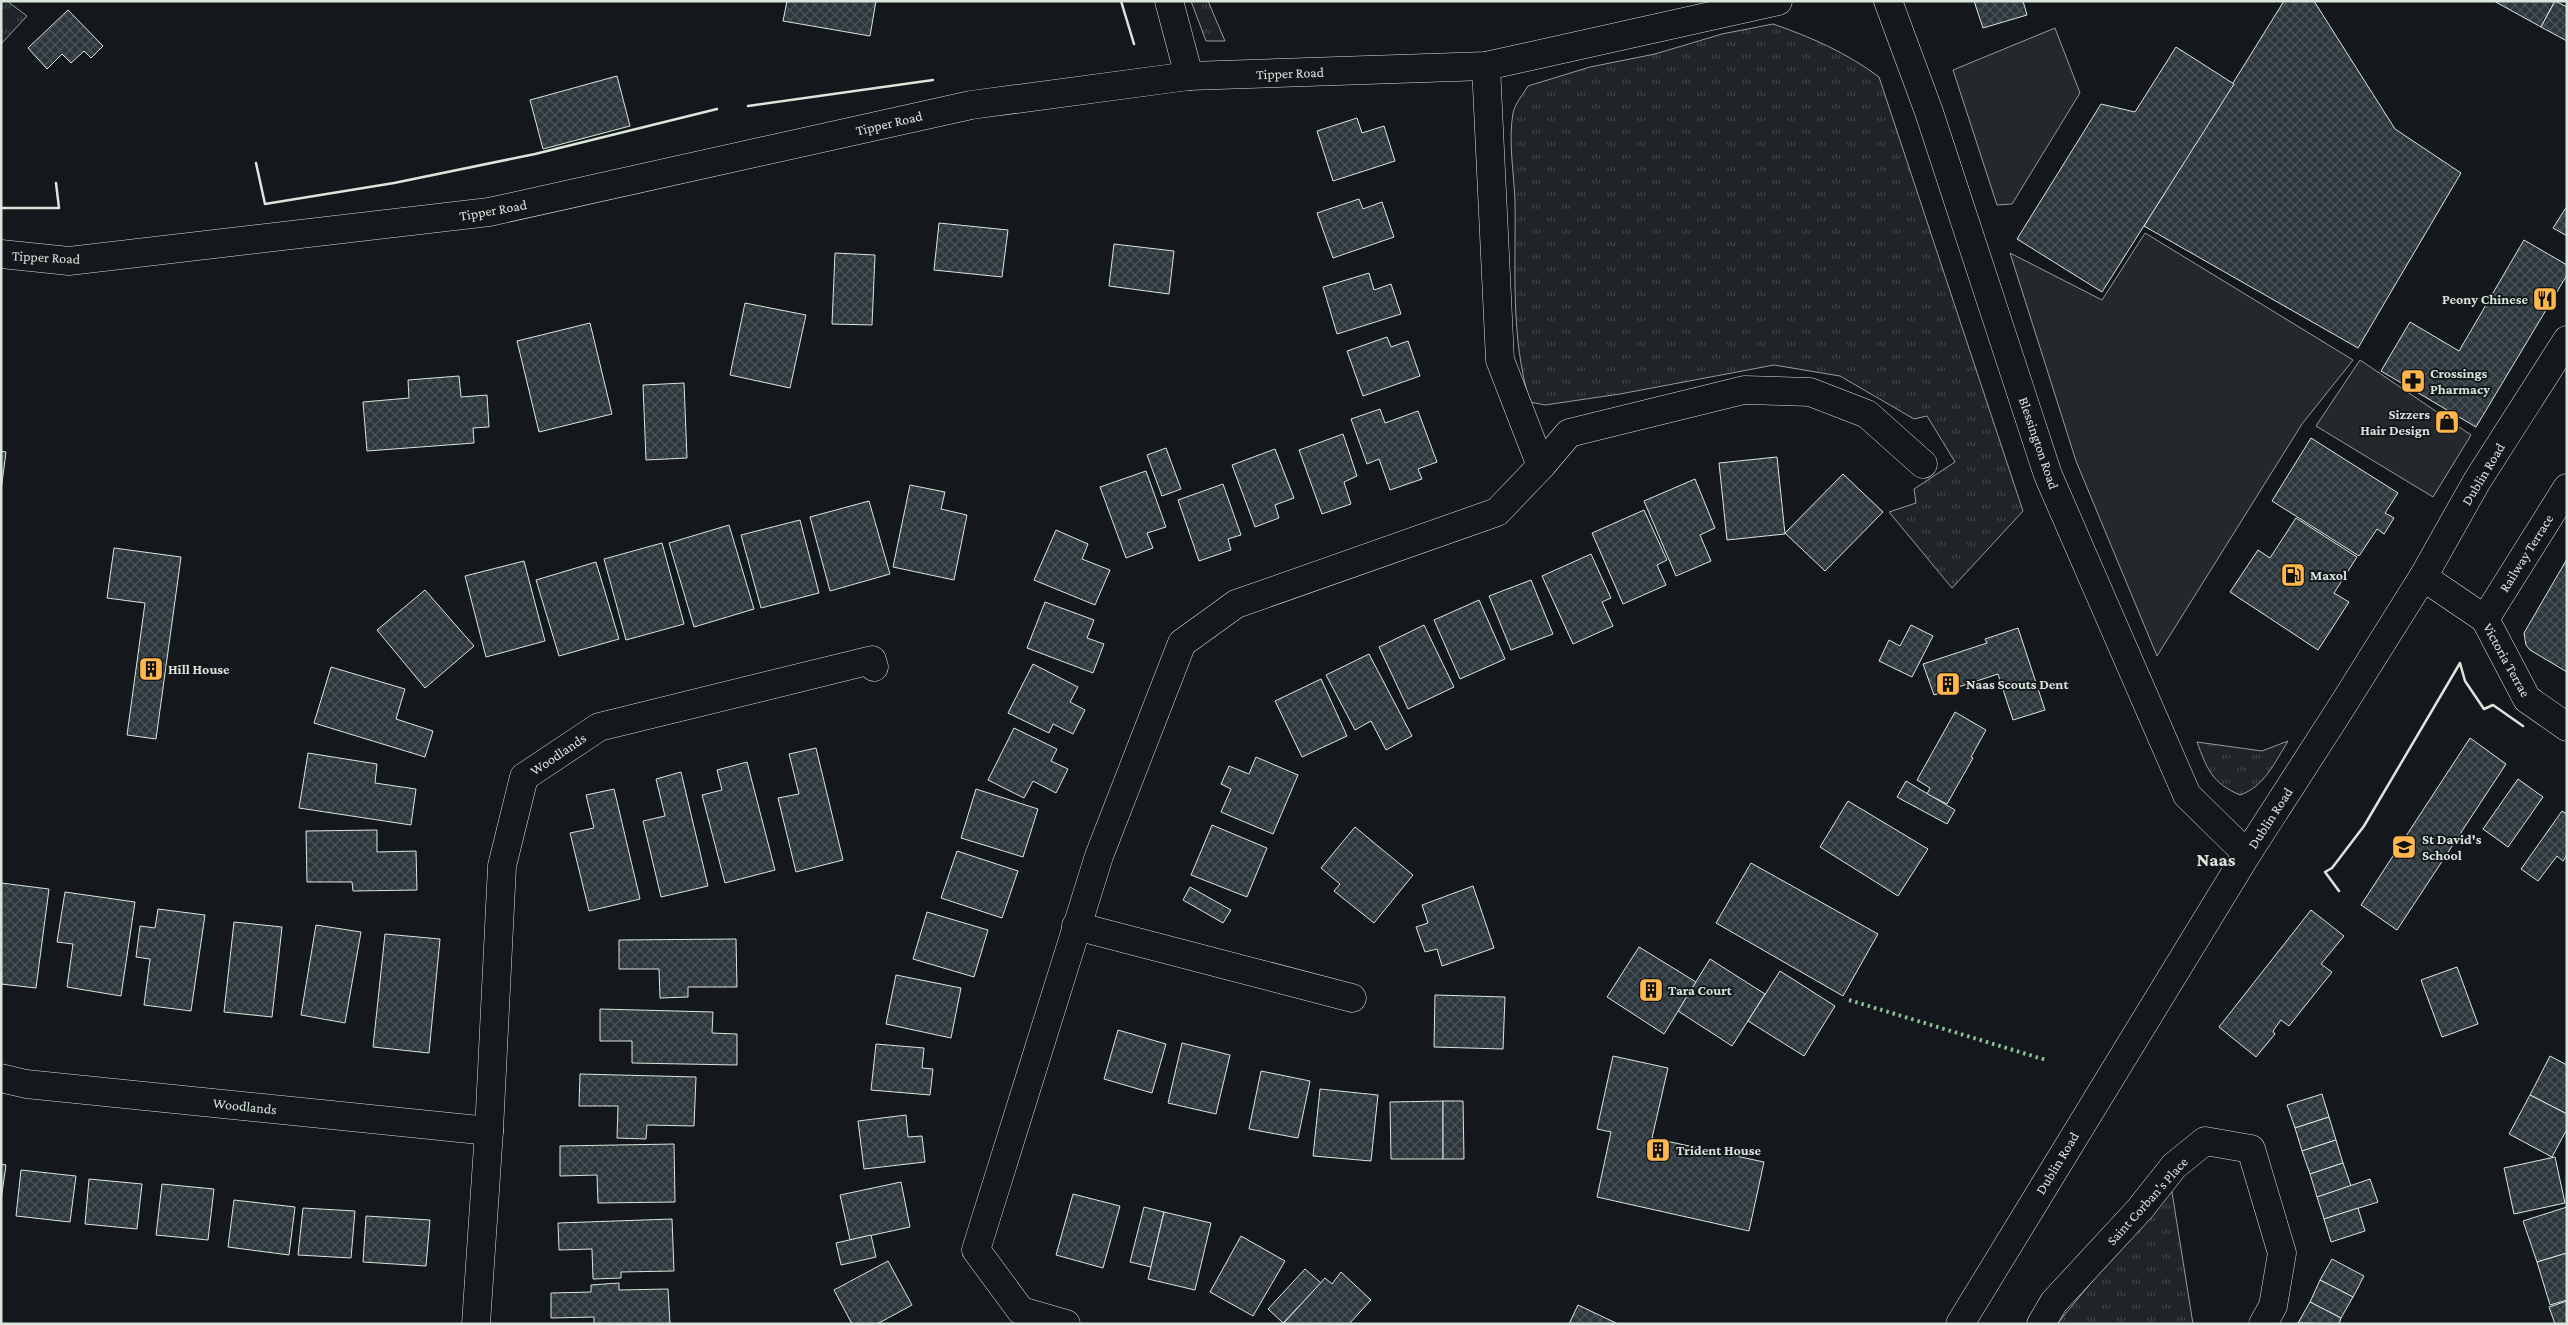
<svg xmlns="http://www.w3.org/2000/svg" width="2568" height="1325" font-family="'Crimson Pro',serif">
<defs>
<pattern id="grass-tufts" width="24" height="20" patternUnits="userSpaceOnUse" patternTransform="scale(1.25)"><rect width="24" height="20" fill="#202428"/><path d="M3 7l-1-3M5 7V3M7 7l1-3M15 17l-1-3M17 17v-4M19 17l1-3" fill="none" stroke="#404447"/></pattern>
<pattern id="building-cross-hatch" width="8" height="8" patternUnits="userSpaceOnUse" patternTransform="scale(1.25)"><rect width="8" height="8" fill="#2c363c"/><path d="M0 0l8 8M0 8l8-8" fill="none" stroke="#4a5358"/></pattern>
</defs>
<rect width="100%" height="100%" fill="#14181c"/>
<!-- grass -->
<g fill="url(#grass-tufts)" stroke="#939e99">
<path d="M1,1h6l20,15 -26,28z"/>
<path d="M1191,1h17l17,40h-19z"/>
<path d="M1773,24c38,13 74,29 106,53l144,434 -71,77 -63,-76 27,-9 -2,-14 41,-27 -28,-46 -13,3 -74,-43 -66,-11 -154,29 -75,11 -15,-3c-20,-65 -14,-134 -15,-201 -1,-29 -7,-59 -2,-88 2,-9 10,-19 15,-27l62,-19 65,-13 67,-20z"/>
<path d="M2288,741c-13,21 -24,46 -48,54 -28,-12 -33,-26 -43,-53l65,9z"/>
<path d="M2171,1186l22,138h-136z"/>
</g>
<!-- parking -->
<g fill="#24282b" stroke="#939e99">
<path d="M2055,28l25,65 -68,111 -15,1 -44,-135z"/>
<path d="M2145,233l208,127 -51,64 -145,232 -81,-195 -66,-208 92,47z"/>
<path d="M2360,360l111,75 -38,62 -117,-71z"/>
</g>
<!-- building -->
<g fill="url(#building-cross-hatch)" stroke="#d8e6dc">
<path d="M787,1h89l-6,35 -87,-15z"/>
<path d="M1974,1h49l4,14 -44,13z"/>
<path d="M2284,1h30l81,128 66,44 -103,175 -214,-122z"/>
<path d="M2494,1h61l-14,26z"/>
<path d="M2555,1l12,6v34l-26,-14z"/>
<path d="M68,10l35,36 -12,12 -7,-7 -13,12 -9,-9 -15,15 -19,-21z"/>
<path d="M2176,47l58,37 -132,208 -85,-53 84,-135 34,8z"/>
<path d="M617,76l13,50 -87,23 -13,-49z"/>
<path d="M1357,118l5,15 22,-7 11,35 -62,20 -16,-50z"/>
<path d="M1359,199l4,10 19,-7 12,35 -61,21 -16,-45z"/>
<path d="M2567,206v30l-14,-8z"/>
<path d="M939,223l69,7 -6,47 -68,-7z"/>
<path d="M2524,240l43,25v10l-91,152 -95,-56 29,-49 49,29z"/>
<path d="M1114,244l60,7 -5,43 -60,-8z"/>
<path d="M835,253l40,2 -3,70 -40,-1z"/>
<path d="M1369,273l5,17 17,-6 10,30 -64,20 -14,-47z"/>
<path d="M745,303l61,12 -16,73 -60,-13z"/>
<path d="M590,323l22,91 -73,18 -22,-91z"/>
<path d="M1387,337l4,10 17,-6 12,35 -57,20 -16,-45z"/>
<path d="M459,376l2,21 26,-2 2,32 -16,1 1,15 -107,8 -4,-49 46,-4 -1,-18z"/>
<path d="M684,383l3,75 -41,2 -3,-75z"/>
<path d="M1380,409l5,14 33,-12 19,51 -19,7 4,10 -32,11 -11,-31 -12,5 -16,-45z"/>
<path d="M1343,434l14,42 -13,6 7,22 -29,10 -23,-64z"/>
<path d="M2311,438l87,55 -13,20 9,5 -10,16 -7,-5 -18,27 -87,-55z"/>
<path d="M1166,448l15,41 -19,7 -15,-41z"/>
<path d="M1275,449l19,49 -19,7 4,13 -24,9 -23,-62z"/>
<path d="M1,451l5,1 -5,38z"/>
<path d="M1777,457l8,77 -58,6 -8,-77z"/>
<path d="M1146,471l20,56 -19,6 6,15 -27,10 -26,-71z"/>
<path d="M1843,474l40,38 -58,59 -40,-38z"/>
<path d="M1695,479l20,49 -15,7 11,26 -35,15 -32,-75z"/>
<path d="M1223,484l18,51 -13,4 3,11 -32,11 -21,-61z"/>
<path d="M910,485l35,7 -4,17 26,6 -13,65 -61,-13z"/>
<path d="M869,501l21,73 -60,17 -20,-74z"/>
<path d="M1644,510l23,50 -10,5 9,20 -43,19 -31,-71z"/>
<path d="M2296,518l61,39 -23,36 15,9 -31,48 -88,-58 28,-42 12,8z"/>
<path d="M800,520l19,73 -58,15 -20,-73z"/>
<path d="M729,525l25,84 -60,18 -25,-84z"/>
<path d="M1056,530l32,14 -6,15 28,11 -15,35 -61,-25z"/>
<path d="M662,543l22,81 -58,16 -22,-81z"/>
<path d="M114,548l67,9 -25,182 -29,-4 18,-132 -38,-5z"/>
<path d="M1591,554l20,44 -9,4 11,24 -40,18 -31,-68z"/>
<path d="M2567,559v113l-37,-22 -4,-5 -2,-12z"/>
<path d="M524,561l21,80 -59,16 -21,-81z"/>
<path d="M596,562l23,77 -60,17 -23,-76z"/>
<path d="M1531,580l22,54 -42,16 -22,-54z"/>
<path d="M425,590l49,56 -49,42 -48,-58z"/>
<path d="M1479,600l26,59 -45,20 -26,-59z"/>
<path d="M1045,602l49,18 -7,18 17,6 -11,29 -66,-25z"/>
<path d="M1424,625l30,62 -46,22 -29,-62z"/>
<path d="M1911,625l22,11 -21,41 -33,-16 10,-21 11,6z"/>
<path d="M2018,628l27,82 -32,10 -15,-46 -64,21 -11,-31 64,-21 -2,-4z"/>
<path d="M1369,654l43,82 -26,14 -15,-29 -16,9 -29,-55z"/>
<path d="M1033,664l45,23 -8,15 15,8 -12,24 -20,-10 -4,9 -41,-20z"/>
<path d="M331,667l74,22 -9,30 37,12 -8,26 -111,-34z"/>
<path d="M1321,679l26,57 -45,21 -27,-56z"/>
<path d="M1955,712l31,18 -15,27 2,1 -26,46 -20,-10 3,-6 -13,-8z"/>
<path d="M1014,728l43,21 -6,12 17,8 -12,24 -23,-12 -9,17 -36,-18z"/>
<path d="M2470,738l36,26 -109,166 -36,-25z"/>
<path d="M816,748l27,112 -47,12 -18,-74 21,-4 -10,-40z"/>
<path d="M308,753l69,11 -2,19 41,6 -5,36 -112,-17z"/>
<path d="M1256,757l42,18 -25,59 -52,-22 10,-23 -10,-5 8,-18 20,8z"/>
<path d="M747,762l28,108 -50,13 -23,-88 20,-5 -5,-20z"/>
<path d="M681,772l27,114 -47,11 -18,-76 22,-5 -9,-37z"/>
<path d="M2518,779l25,18 -35,50 -25,-18z"/>
<path d="M1906,781l49,29 -8,14 -50,-27z"/>
<path d="M614,789l26,110 -51,12 -19,-78 24,-5 -8,-33z"/>
<path d="M976,789l62,20 -15,48 -62,-19z"/>
<path d="M1848,801l80,48 -30,47 -78,-49z"/>
<path d="M2562,811l5,3v41l-4,6 -6,-5 -19,25 -17,-12z"/>
<path d="M1212,825l55,23 -20,49 -56,-22z"/>
<path d="M1355,827l58,48 -39,48 -40,-32 6,-7 -19,-16z"/>
<path d="M377,830v22l39,-1 1,39 -64,1 -1,-9h-45l-1,-51z"/>
<path d="M957,851l61,20 -16,47 -61,-20z"/>
<path d="M1751,863l127,71 -35,62 -127,-73z"/>
<path d="M1,883l48,6 -13,99 -35,-4z"/>
<path d="M1473,886l21,62 -52,18 -5,-17 -12,3 -9,-25 12,-4 -6,-18z"/>
<path d="M1190,887l41,23 -8,13 -40,-23z"/>
<path d="M65,892l70,10 -14,94 -54,-9 6,-43 -16,-2z"/>
<path d="M158,909l47,6 -14,96 -47,-6 6,-46 -14,-2 4,-31 15,2z"/>
<path d="M2311,910l33,26 -23,28 11,8 -43,54 -8,-6 -8,11 2,3 -19,23 -37,-30z"/>
<path d="M927,912l61,18 -14,47 -61,-18z"/>
<path d="M234,922l48,5 -10,90 -48,-5z"/>
<path d="M316,925l45,7 -16,91 -44,-8z"/>
<path d="M385,934l55,5 -11,114 -56,-6z"/>
<path d="M736,939l1,48h-49v10l-28,1 -1,-29h-40v-29z"/>
<path d="M1639,947l57,35 -32,52 -57,-37z"/>
<path d="M1710,959l55,35 -33,52 -54,-35z"/>
<path d="M2457,967l21,57 -36,13 -21,-57z"/>
<path d="M1780,971l55,35 -31,50 -56,-35z"/>
<path d="M896,975l65,13 -10,50 -65,-14z"/>
<path d="M1435,995l70,2 -2,52 -69,-2z"/>
<path d="M600,1009l113,3 -1,21 25,1v31l-105,-2v-22h-32z"/>
<path d="M1118,1030l48,14 -14,49 -48,-14z"/>
<path d="M1182,1043l48,12 -14,59 -48,-11z"/>
<path d="M876,1044l48,4 -2,20 11,1 -3,26 -59,-5z"/>
<path d="M1613,1056l55,12 -16,70 112,24 -15,69 -152,-34 14,-65 -14,-3z"/>
<path d="M2550,1056l17,9v49l-37,-19z"/>
<path d="M1261,1071l49,10 -12,57 -49,-9z"/>
<path d="M580,1074l116,3 -2,49 -47,-1 -1,14 -29,-1 1,-32h-39z"/>
<path d="M1320,1089l58,6 -7,66 -58,-5z"/>
<path d="M2322,1094l7,23 -34,11 -8,-23z"/>
<path d="M2530,1095l37,19v15l-15,28 -43,-23z"/>
<path d="M1443,1101v58h-52l-1,-57z"/>
<path d="M1443,1101h20l1,58h-21z"/>
<path d="M906,1115l2,22 14,-1 3,26 -61,7 -6,-48z"/>
<path d="M2329,1117l7,23 -34,11 -7,-23z"/>
<path d="M2336,1140l7,23 -33,11 -8,-23z"/>
<path d="M674,1144l1,58 -77,1 -1,-28 -37,1v-30z"/>
<path d="M2555,1157l10,46 -51,11 -10,-46z"/>
<path d="M2343,1163l8,23 -34,11 -7,-23z"/>
<path d="M1,1164l5,1 -5,35z"/>
<path d="M21,1170l55,6 -6,46 -54,-6z"/>
<path d="M89,1179l53,5 -5,45 -52,-5z"/>
<path d="M2370,1179l8,23 -54,17 -7,-22z"/>
<path d="M901,1182l9,45 -60,13 -10,-45z"/>
<path d="M162,1184l52,5 -6,51 -52,-5z"/>
<path d="M1073,1194l47,12 -17,62 -47,-13z"/>
<path d="M234,1200l61,7 -6,48 -61,-8z"/>
<path d="M1144,1207l20,5 -13,55 -21,-5z"/>
<path d="M2567,1207v46l-30,9 -14,-41z"/>
<path d="M303,1208l52,3 -4,47 -53,-3z"/>
<path d="M2358,1208l7,23 -34,11 -7,-23z"/>
<path d="M1164,1212l47,11 -16,67 -47,-11z"/>
<path d="M366,1216l64,4 -4,46 -63,-4z"/>
<path d="M672,1219l2,52 -53,1v6l-28,1 -1,-30 -33,1 -1,-27z"/>
<path d="M871,1235l5,22 -35,8 -5,-22z"/>
<path d="M1241,1236l44,25 -32,55 -43,-24z"/>
<path d="M2567,1253v47l-17,5 -13,-43z"/>
<path d="M2332,1259l32,17 -11,21 -33,-17z"/>
<path d="M888,1261l24,44 -35,19h-25l-18,-34z"/>
<path d="M1305,1269l16,14 -38,40 -15,-14z"/>
<path d="M1341,1272l30,28 -22,24h-66l42,-46 7,6z"/>
<path d="M2320,1280l33,17 -12,21 -31,-16z"/>
<path d="M619,1283v7l49,-1 2,35h-76v-7l-43,1v-25l40,-1v-7z"/>
<path d="M2567,1301v23h-12l-6,-17z"/>
<path d="M2310,1302l31,16 -2,6 -41,-1z"/>
<path d="M1578,1305l40,19h-49z"/>
</g>
<g fill="none" stroke-linecap="round" stroke-linejoin="round">
<defs>
<g id="minor">
<path d="M1169,1l20,75"/>
<path d="M1541,466l28,-33 175,-43 66,2 57,22 56,50"/>
<path d="M2423,577l62,42 42,80 40,28"/>
<path d="M2485,619l82,-131"/>
<path d="M1076,926l276,72"/>
<path d="M1,1078l25,6 463,47 13,-265 22,-89 75,-50 273,-67 2,7"/>
<path d="M476,1324l13,-193"/>
<path d="M1066,1324l-45,-13 -45,-61 123,-394 83,-213 54,-39 261,-92 44,-46 -41,-106 -14,-294"/>
<path d="M2041,1324l13,-22 86,-93 34,-43 31,-25 46,8 31,104 -9,53 -10,18"/>
</g>
<path id="tertiary" d="M1,254l68,7 420,-49 482,-107 218,-29 297,-10 292,-65"/>
<g id="secondary">
<path d="M1888,1l41,111 119,363 139,320 60,59"/>
<path d="M1960,1324l287,-470 92,-143 84,-134 54,-96 90,-141"/>
</g>
</defs>
<!-- minor casing -->
<use href="#minor" stroke="#d8e6dc" stroke-width="29"/>
<!-- tertiary casing -->
<use href="#tertiary" stroke="#d8e6dc" stroke-width="29"/>
<!-- secondary casing -->
<use href="#secondary" stroke="#d8e6dc" stroke-width="29"/>
<!-- minor -->
<use href="#minor" stroke="#14181c" stroke-width="28"/>
<!-- tertiary -->
<use href="#tertiary" stroke="#14181c" stroke-width="28"/>
<!-- secondary -->
<use href="#secondary" stroke="#14181c" stroke-width="28"/>
<!-- hedge -->
<path stroke="#8ac095" stroke-width="4" stroke-dasharray="2.5 4" stroke-linecap="butt" d="M1849,1000l197,60"/>
<!-- wall -->
<g stroke="#d8e6dc" stroke-width="2.5">
<path d="M1121,1l13,43"/>
<path d="M748,106l185,-26"/>
<path d="M256,163l9,41 129,-21 141,-29 182,-45"/>
<path d="M1,208h58l-3,-25"/>
<path d="M2339,891l-14,-19 7,-4 32,-42 96,-163 5,18 19,28 9,-4 30,21"/>
</g>
</g>
<!-- icons -->
<defs>
<symbol id="restaurant-square" viewBox="-11 -11 22 22"><rect x="-9" y="-9" width="18" height="18" rx="4" fill="#ffb74d" stroke="#14181c"/><path d="M-5-6h1v4h1v-4h1v4h1v-4h1v5L-1.5 .5V6h-2V.5L-5-1ZM5-6V6H3V1.5H1.5Q1.5-4 5-6Z" fill="#111"/></symbol>
<symbol id="pharmacy-square" viewBox="-11 -11 22 22"><rect x="-9" y="-9" width="18" height="18" rx="4" fill="#ffb74d" stroke="#14181c"/><path d="M-2-6h4v4h4v4h-4v4h-4v-4h-4v-4h4Z" fill="#111"/></symbol>
<symbol id="shop-square" viewBox="-11 -11 22 22"><rect x="-9" y="-9" width="18" height="18" rx="4" fill="#ffb74d" stroke="#14181c"/><path d="M-5-2.5h2.3a2.7 3.5 0 0 1 5.4 0H5L5.5 6h-11ZM-1.5-2.5h3a1.5 2.3 0 0 0-3 0Z" fill="#111"/></symbol>
<symbol id="fuel-square" viewBox="-11 -11 22 22"><rect x="-9" y="-9" width="18" height="18" rx="4" fill="#ffb74d" stroke="#14181c"/><path d="M-5.5-6h7V0h2V4h1.3V-2.5L3-4.5l.8-.8L6-3V5H2.5V1h-1V6h-7ZM-4.2-4.7v3.2H.2V-4.7Z" fill="#111"/></symbol>
<symbol id="building-square" viewBox="-11 -11 22 22"><rect x="-9" y="-9" width="18" height="18" rx="4" fill="#ffb74d" stroke="#14181c"/><path d="M-4-6H4V6H1V3H-1V6H-4ZM-2.5-4.3h1.7v1.8h-1.7ZM.8-4.3h1.7v1.8H.8ZM-2.5-1h1.7V.8h-1.7ZM.8-1h1.7V.8H.8Z" fill="#111"/></symbol>
<symbol id="school-square" viewBox="-11 -11 22 22"><rect x="-9" y="-9" width="18" height="18" rx="4" fill="#ffb74d" stroke="#14181c"/><path d="M0-5L7-2L0 1L-7-2ZM-4 1L0 2.5L4 1V4Q0 6-4 4Z" fill="#111"/></symbol>
</defs>
<g fill-rule="evenodd">
<use href="#restaurant-square" x="2531" y="285" width="28" height="28"/>
<use href="#pharmacy-square" x="2399" y="367" width="28" height="28"/>
<use href="#shop-square" x="2433" y="408" width="28" height="28"/>
<use href="#fuel-square" x="2279" y="561" width="28" height="28"/>
<use href="#building-square" x="137" y="655" width="28" height="28"/>
<use href="#building-square" x="1934" y="670" width="28" height="28"/>
<use href="#school-square" x="2390" y="833" width="28" height="28"/>
<use href="#building-square" x="1637" y="976" width="28" height="28"/>
<use href="#building-square" x="1644" y="1136" width="28" height="28"/>
</g>
<g text-anchor="middle" dominant-baseline="central" stroke-width="4" stroke-linejoin="round" paint-order="stroke">
<!-- street labels -->
<g font-size="14" fill="#d8e6dc" stroke="#14181c">
<text transform="translate(1290 73) rotate(-2)">Tipper Road</text>
<text transform="translate(889 123) rotate(-13)">Tipper Road</text>
<text transform="translate(493 210) rotate(-10)">Tipper Road</text>
<text transform="translate(46 257) rotate(3)">Tipper Road</text>
<text transform="translate(2039 443) rotate(71)">Blessington Road</text>
<text transform="translate(2483 474) rotate(-59)">Dublin Road</text>
<text transform="translate(2526 553) rotate(-58)">Railway Terrace</text>
<text transform="translate(2507 660) rotate(61)">Victoria Terrae</text>
<text transform="translate(558 754) rotate(-34)">Woodlands</text>
<text transform="translate(2270 818) rotate(-57)">Dublin Road</text>
<text transform="translate(245 1106) rotate(6)">Woodlands</text>
<text transform="translate(2057 1163) rotate(-59)">Dublin Road</text>
<text transform="translate(2147 1201) rotate(-48)">Saint Corban's Place</text>
</g>
<!-- poi labels -->
<g font-size="14" font-weight="bold" fill="#d8e6dc" stroke="#14181c" text-anchor="start">
<text x="2528" y="299" text-anchor="end">Peony Chinese</text>
<text x="2430" y="373">Crossings<tspan x="2430" dy="16">Pharmacy</tspan></text>
<text x="2430" y="414" text-anchor="end">Sizzers<tspan x="2430" dy="16">Hair Design</tspan></text>
<text x="2310" y="575">Maxol</text>
<text x="168" y="669">Hill House</text>
<text x="1966" y="684">Naas Scouts Dent</text>
<text x="2422" y="839">St David's<tspan x="2422" dy="16">School</tspan></text>
<text x="1668" y="990">Tara Court</text>
<text x="1676" y="1150">Trident House</text>
</g>
<!-- district labels -->
<g font-size="19" font-weight="bold" fill="#d8e6dc" stroke="#14181c">
<text x="2216" y="859">Naas</text>
</g>
</g>
<!-- border -->
<rect width="2568" height="1325" fill="none" stroke="#d8e6dc" stroke-width="5"/>
</svg>
